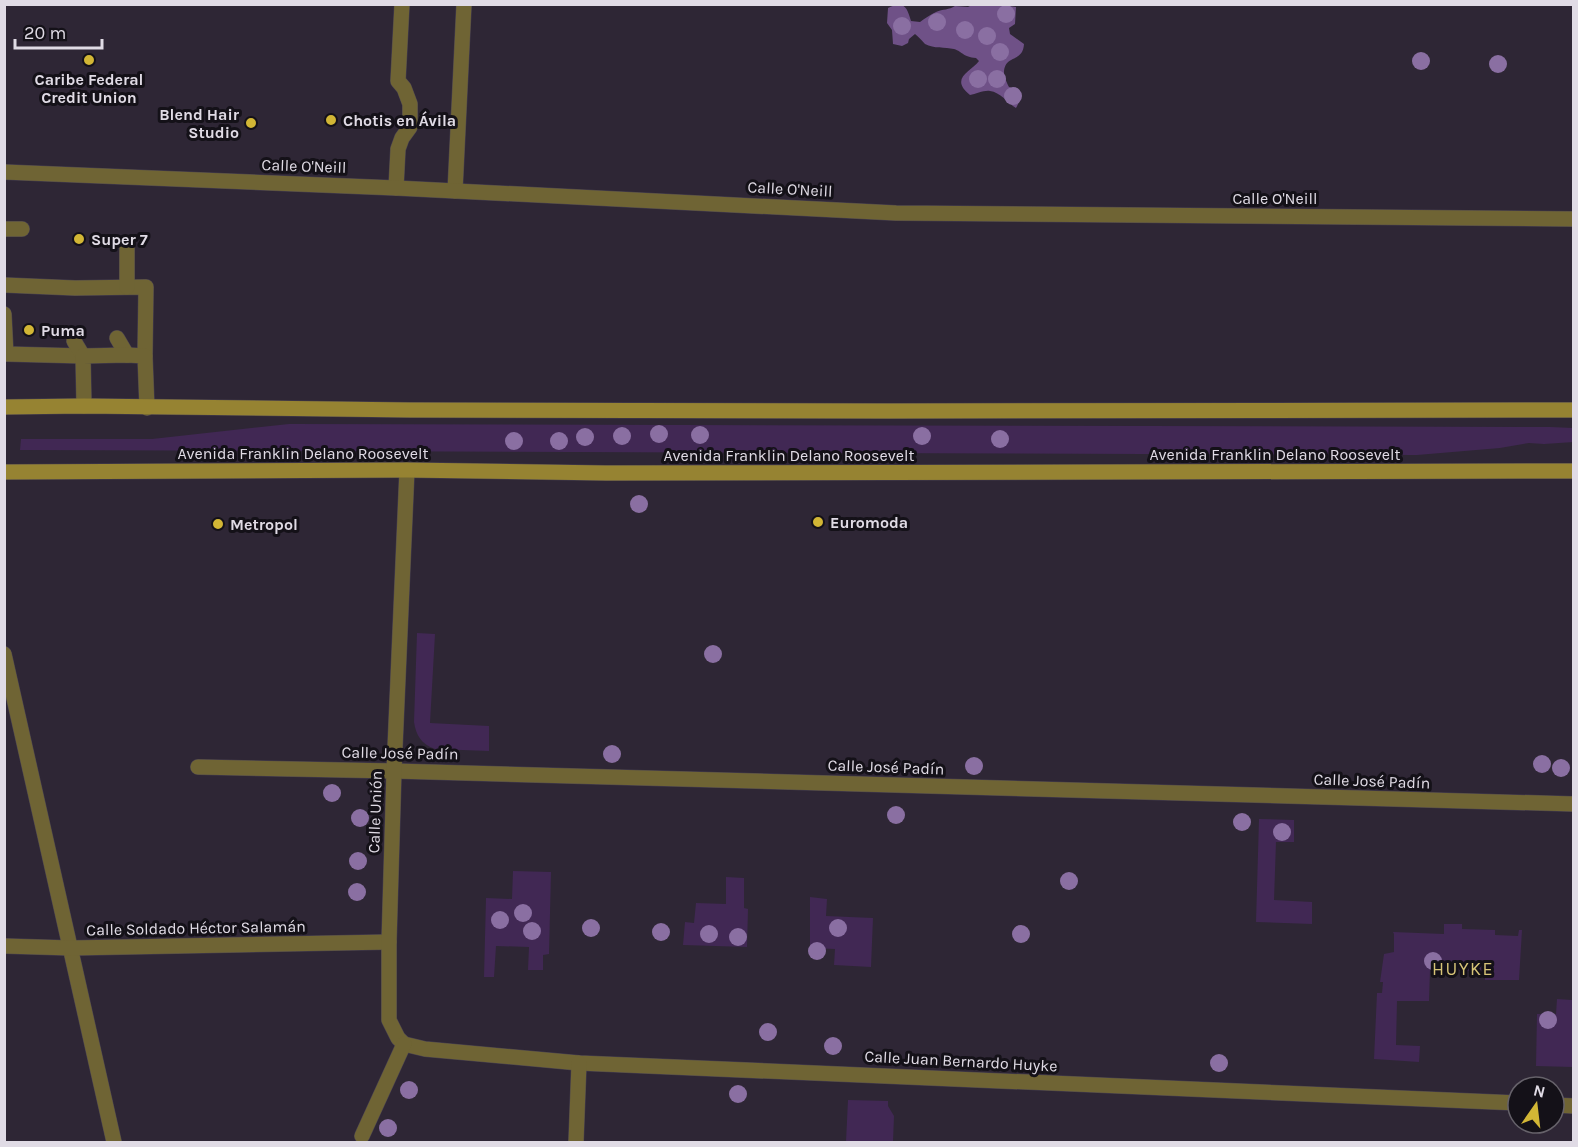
<svg xmlns="http://www.w3.org/2000/svg" width="1578" height="1147" font-family="Karla,sans-serif">
<rect width="100%" height="100%" fill="#2e2635"/>
<!-- green -->
<g fill="#412854">
<path d="M289,424l1261,3 23,1 1,14 -30,2 -15,-1 -29,5 -83,7 -1397,-5 1,-11h131z"/>
<path d="M417,633l18,1 -5,89 59,3v25l-54,-2c-14,-5 -19,-14 -21,-27z"/>
<path d="M1259,819l35,1v22h-18l-2,58 38,2v22l-56,-2z"/>
<path d="M513,871l38,1 -2,82 -6,1v15h-15l1,-23 -33,-1 -2,31h-10l2,-79 26,1z"/>
<path d="M726,877l18,1v30l4,1 -1,38 -64,-2 2,-23 9,1 2,-20 30,1z"/>
<path d="M810,897l17,2 -1,17 47,2 -2,49 -37,-2 1,-16 -25,-1z"/>
<path d="M1444,924h18v5l33,1v5l23,1 1,-6h3l-3,50h-34v-4l-11,-1v-4l-44,-1 -1,31h-32l-1,44 24,1 -1,16 -45,-3 3,-66h5l1,-11h-3l4,-28 10,-2v-18l-1,-2 51,2z"/>
<path d="M1572,992l1,75 -37,-1 1,-52h19l1,-15 15,1z"/>
<path d="M848,1100l40,1v5l6,10 -1,26h-47z"/>
</g>
<!-- forest -->
<path fill="#6f5187" d="M985,4l17,1 14,2 -1,17 -6,4 1,6 14,10c-1,19 -19,10 -20,28 0,5 3,11 5,15 13,4 14,9 7,21 -8,-5 -16,-16 -26,-17 -6,-1 -14,3 -20,4 -21,-17 1,-23 9,-34l-3,-3c-13,-1 -13,-6 -22,-9 -9,-2 -20,0 -29,-5 -3,-3 -6,-7 -10,-10l-6,5 -1,4 -6,3 -9,-2 -1,-14 -5,-7 1,-15c17,-8 19,0 23,13l9,1c5,-4 10,-7 16,-10 7,-3 13,-2 19,-6l13,1 4,-2z"/>
<g fill="none" stroke-linecap="round" stroke-linejoin="round">
<defs>
<g id="service">
<path d="M396,188l2,-39 4,-11 8,-11v-23l-6,-16 -6,-7 4,-77"/>
<path d="M455,191l9,-187"/>
<path d="M4,229h18"/>
<path d="M4,285l71,3 71,-1 -1,69"/>
<path d="M127,287v-44"/>
<path d="M4,314l2,40 77,2"/>
<path d="M117,338l10,17"/>
<path d="M74,341l9,15"/>
<path d="M84,406l-1,-50 44,-1 18,1 2,52"/>
</g>
<g id="minor">
<path d="M4,172l392,16 500,25 678,6"/>
<path d="M4,654l110,488"/>
<path d="M198,767l196,4 1180,33"/>
<path d="M4,946l67,2 318,-6"/>
<path d="M404,1044l21,5 154,14 939,40"/>
<path d="M404,1044l-6,-6 -9,-18v-78l5,-171 13,-301"/>
<path d="M1554,1105l20,1"/>
<path d="M362,1136l42,-92"/>
<path d="M576,1142l3,-79"/>
</g>
<g id="secondary">
<path d="M4,407l80,-1 326,4 479,1 685,-1"/>
<path d="M4,472l403,-2 199,3 968,-2"/>
</g>
</defs>
<!-- service casing -->
<use href="#service" stroke="#4a4351" stroke-width="16"/>
<!-- minor casing -->
<use href="#minor" stroke="#4a4351" stroke-width="16"/>
<!-- secondary casing -->
<use href="#secondary" stroke="#4a4351" stroke-width="16"/>
<!-- service -->
<use href="#service" stroke="#6f6434" stroke-width="15"/>
<!-- minor -->
<use href="#minor" stroke="#6f6434" stroke-width="15"/>
<!-- secondary -->
<use href="#secondary" stroke="#968332" stroke-width="15"/>
</g>
<!-- trees -->
<g fill="#8a6fa2">
<circle cx="1006" cy="14" r="9"/>
<circle cx="937" cy="22" r="9"/>
<circle cx="902" cy="26" r="9"/>
<circle cx="965" cy="30" r="9"/>
<circle cx="987" cy="36" r="9"/>
<circle cx="1000" cy="52" r="9"/>
<circle cx="1421" cy="61" r="9"/>
<circle cx="1498" cy="64" r="9"/>
<circle cx="978" cy="79" r="9"/>
<circle cx="997" cy="79" r="9"/>
<circle cx="1013" cy="96" r="9"/>
<circle cx="659" cy="434" r="9"/>
<circle cx="700" cy="435" r="9"/>
<circle cx="622" cy="436" r="9"/>
<circle cx="922" cy="436" r="9"/>
<circle cx="585" cy="437" r="9"/>
<circle cx="1000" cy="439" r="9"/>
<circle cx="514" cy="441" r="9"/>
<circle cx="559" cy="441" r="9"/>
<circle cx="639" cy="504" r="9"/>
<circle cx="713" cy="654" r="9"/>
<circle cx="612" cy="754" r="9"/>
<circle cx="1542" cy="764" r="9"/>
<circle cx="974" cy="766" r="9"/>
<circle cx="1561" cy="768" r="9"/>
<circle cx="332" cy="793" r="9"/>
<circle cx="896" cy="815" r="9"/>
<circle cx="360" cy="818" r="9"/>
<circle cx="1242" cy="822" r="9"/>
<circle cx="1282" cy="832" r="9"/>
<circle cx="358" cy="861" r="9"/>
<circle cx="1069" cy="881" r="9"/>
<circle cx="357" cy="892" r="9"/>
<circle cx="523" cy="913" r="9"/>
<circle cx="500" cy="920" r="9"/>
<circle cx="591" cy="928" r="9"/>
<circle cx="838" cy="928" r="9"/>
<circle cx="532" cy="931" r="9"/>
<circle cx="661" cy="932" r="9"/>
<circle cx="709" cy="934" r="9"/>
<circle cx="1021" cy="934" r="9"/>
<circle cx="738" cy="937" r="9"/>
<circle cx="817" cy="951" r="9"/>
<circle cx="1433" cy="961" r="9"/>
<circle cx="1548" cy="1020" r="9"/>
<circle cx="768" cy="1032" r="9"/>
<circle cx="833" cy="1046" r="9"/>
<circle cx="1219" cy="1063" r="9"/>
<circle cx="409" cy="1090" r="9"/>
<circle cx="738" cy="1094" r="9"/>
<circle cx="388" cy="1128" r="9"/>
</g>
<!-- markers -->
<g fill="#d2b635" stroke="#141118" stroke-width="2">
<circle cx="89" cy="60" r="6"/>
<circle cx="331" cy="120" r="6"/>
<circle cx="251" cy="123" r="6"/>
<circle cx="79" cy="239" r="6"/>
<circle cx="29" cy="330" r="6"/>
<circle cx="818" cy="522" r="6"/>
<circle cx="218" cy="524" r="6"/>
</g>
<g text-anchor="middle" dominant-baseline="central" stroke-width="6" stroke-linejoin="round" paint-order="stroke">
<!-- poi labels -->
<g font-size="16" font-weight="bold" fill="#e0dbe5" stroke="#141118" text-anchor="start">
<text x="89" y="79" text-anchor="middle">Caribe Federal<tspan x="89" dy="18">Credit Union</tspan></text>
<text x="239" y="114" text-anchor="end">Blend Hair<tspan x="239" dy="18">Studio</tspan></text>
<text x="343" y="120">Chotis en Ávila</text>
<text x="91" y="239">Super 7</text>
<text x="41" y="330">Puma</text>
<text x="830" y="522">Euromoda</text>
<text x="230" y="524">Metropol</text>
</g>
<!-- street labels -->
<g font-size="16" fill="#e0dbe5" stroke="#141118">
<text transform="translate(304 166) rotate(2)">Calle O'Neill</text>
<text transform="translate(790 189) rotate(3)">Calle O'Neill</text>
<text x="1275" y="198">Calle O'Neill</text>
<text x="303" y="453">Avenida Franklin Delano Roosevelt</text>
<text x="1275" y="454">Avenida Franklin Delano Roosevelt</text>
<text x="789" y="455">Avenida Franklin Delano Roosevelt</text>
<text transform="translate(400 753) rotate(1)">Calle José Padín</text>
<text transform="translate(886 767) rotate(2)">Calle José Padín</text>
<text transform="translate(1372 781) rotate(2)">Calle José Padín</text>
<text transform="translate(375 812) rotate(-88)">Calle Unión</text>
<text transform="translate(196 928) rotate(-1)">Calle Soldado Héctor Salamán</text>
<text transform="translate(961 1061) rotate(3)">Calle Juan Bernardo Huyke</text>
</g>
<!-- neighbourhood labels -->
<g font-size="18" letter-spacing="1.5" fill="#d7c477" stroke="#141118">
<text x="1463" y="969">HUYKE</text>
</g>
</g>
<!-- border -->
<rect width="1578" height="1147" fill="none" stroke="#e0dbe5" stroke-width="12"/>
<!-- north arrow -->
<g transform="translate(1536 1105) rotate(14)"><circle r="28" fill="#141118" stroke="#66626a" stroke-width="1.5"/>
<path d="M0-4.5L10 22L0 15L-10 22Z" fill="#d2b635"/>
<text y="-9" font-size="16" font-weight="bold" text-anchor="middle" fill="#e0dbe5">N</text>
</g>
<!-- scale -->
<path d="M15 39v9h87v-9" fill="none" stroke="#e0dbe5" stroke-width="3"/>
<text x="24" y="39" font-size="18" fill="#e0dbe5" stroke="#141118" stroke-width="4.5" paint-order="stroke">20 m</text>
</svg>
